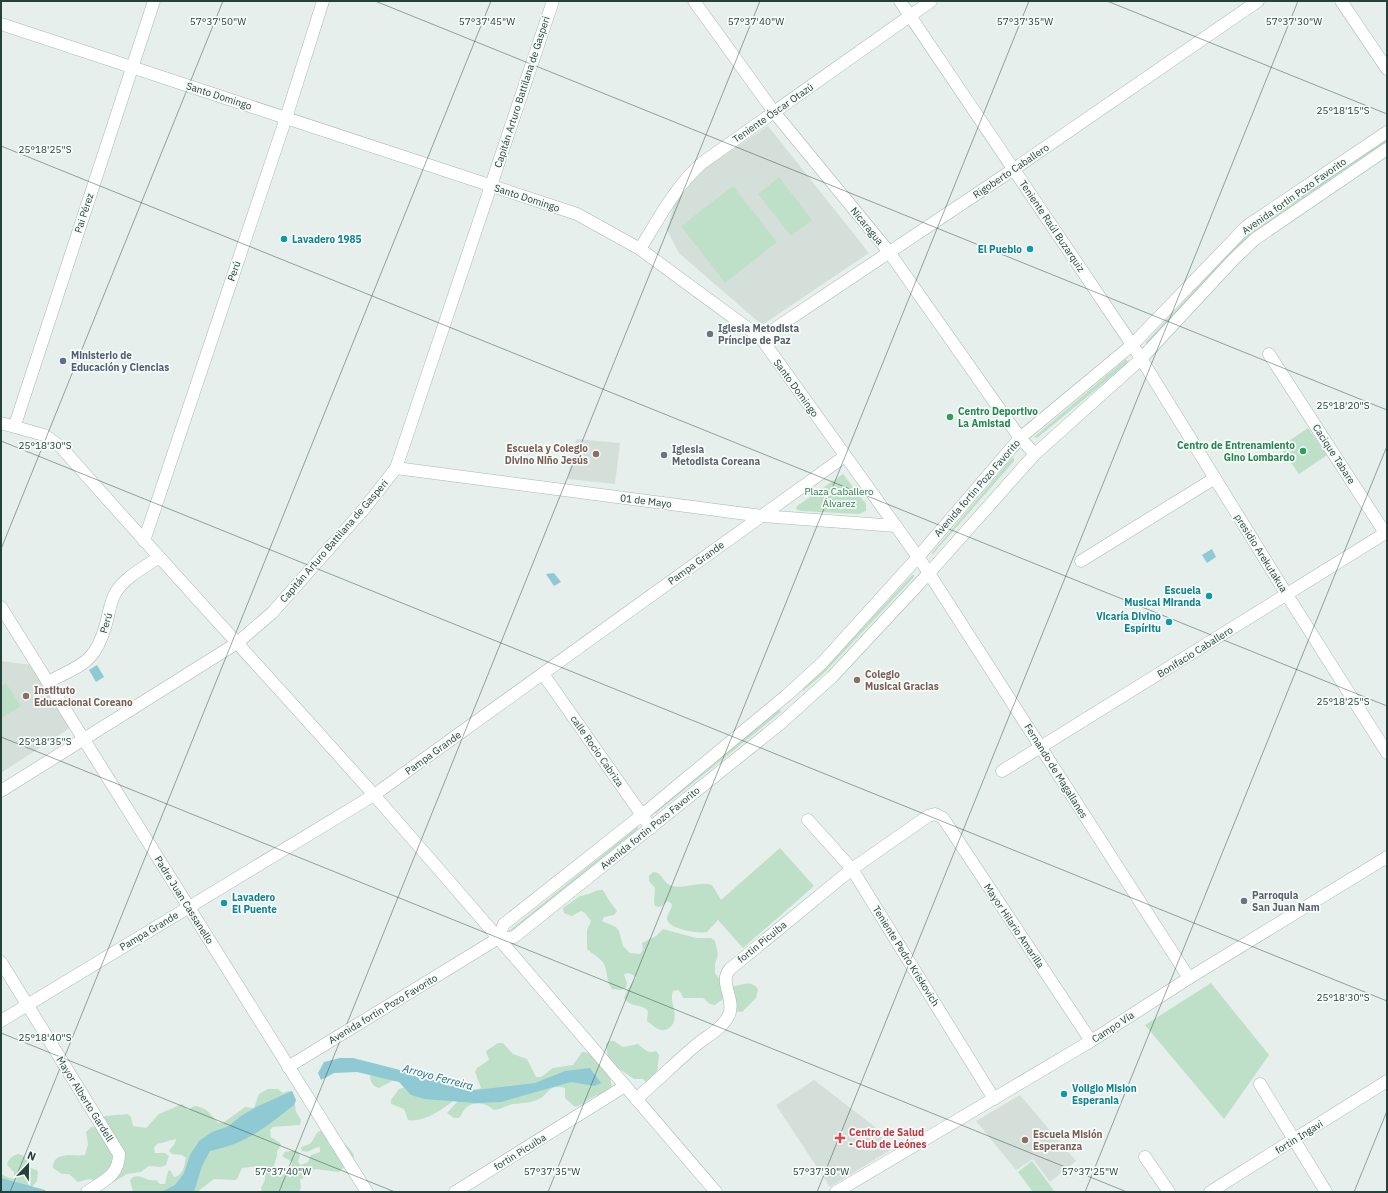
<svg xmlns="http://www.w3.org/2000/svg" width="1388" height="1193" font-family="'IBM Plex Sans',sans-serif">
<rect width="100%" height="100%" fill="#e6efeb"/>
<!-- built -->
<g fill="#d4dfda">
<path d="M768,126l101,127 -107,72 -83,-72 -12,-23 7,-25 28,-35z"/>
<path d="M576,439l44,4 -5,41 -47,-5 2,-13h3z"/>
<path d="M1,661l31,4 39,62 -70,46z"/>
<path d="M814,1080l61,47 15,23 -60,37 -54,-82z"/>
<path d="M1020,1095l56,66 -26,21 -17,-23 -17,11 -40,-49z"/>
</g>
<!-- green -->
<g fill="#bfe0c8">
<path d="M1387,138v5l-136,93 -105,109v-3l103,-110z"/>
<path d="M779,177l33,43 -21,16 -33,-42z"/>
<path d="M733,186l44,56 -52,41 -44,-57z"/>
<path d="M1125,360h2l1,3 -91,75 -3,-1z"/>
<path d="M1308,428l19,27 -28,19 -19,-27z"/>
<path d="M1012,458h2v3l-81,93h-2z"/>
<path d="M843,474l23,30v7l-7,3 -58,-3 -5,-2 1,-3z"/>
<path d="M912,575h2v2l-91,97 -20,17v-3l18,-16z"/>
<path d="M6,683l15,23 -20,12v-31z"/>
<path d="M779,709l2,3 -125,101h-2z"/>
<path d="M638,826v3l-126,103 -3,-1z"/>
<path d="M780,848l34,38 -71,62 -25,-28 -11,12c-8,2 -39,-3 -40,-13 0,-5 5,-10 5,-15l-4,-3 -8,6 -5,-1 -1,-4 1,-14 -6,-7v-5l4,-4 5,1c4,3 6,8 10,11 13,8 30,-4 44,1l9,15z"/>
<path d="M598,890h5l5,9 9,12 -3,4 -10,2 -2,4 14,6 3,4 4,15 7,7 10,1 3,-4 -1,-7 14,-7 7,-7 33,9h15l4,3 3,13 -3,10v9l6,8 10,6c10,-2 20,-8 27,2l-2,9 -14,14 -9,-1 -5,-13 -5,1 -8,6 -5,-1 -7,-6h-20l-2,-5 -3,-3 -5,1c-5,12 9,27 -4,37 -9,6 -15,-2 -22,-7l1,-10c-7,-8 -18,-3 -24,-13l4,-9 8,-12 -7,-4 -5,1 3,9 -1,5 -5,2 -9,-1c-6,-8 -4,-16 -8,-25 -4,-7 -12,-10 -17,-15v-19l4,-9 -6,-8 -4,-2 -9,5 -8,-3 -1,-5 17,-12 9,-2z"/>
<path d="M1211,983l58,72 -45,64 -79,-94z"/>
<path d="M609,1041h5l9,6 15,-3c6,5 10,10 18,7l3,4 -2,19 -6,8h-5l-3,-3h-9l-16,-11 -10,-10 -2,-14z"/>
<path d="M498,1043h5l10,11 14,5 9,18h5l12,-9 20,-3 9,-13 10,1 10,10 -2,4c12,7 10,10 12,21 -8,8 -9,4 -17,8 -8,3 -11,9 -20,11l-10,-9v-10c-18,-4 -15,6 -26,11 -8,4 -16,4 -25,5 -7,1 -13,5 -20,6 -7,-7 -20,-9 -27,-3 -4,3 -5,8 -8,11h-5l-7,-5 10,-11v-13c9,-3 16,3 24,-1l-6,-16 2,-4 12,-8 -3,-9z"/>
<path d="M372,1075l21,3 1,2 -15,8c-6,-2 -9,-6 -9,-12z"/>
<path d="M426,1080l20,2 7,14v5c-10,8 -30,22 -45,19l-4,-11 -13,-5v-4l8,-11z"/>
<path d="M268,1089h10l5,4 5,-2 5,1 3,20 5,8 -1,5 -27,2 -3,3 1,7 9,6 1,2 -4,6c1,9 -6,16 -3,24l7,1 10,-7 1,-7 -10,-6 3,-4c6,-1 12,-3 15,3l-2,7 3,3 7,-3 3,-7 9,-3v-5c-7,0 -10,7 -18,4l-1,-4 9,-3c5,-5 5,-13 12,-13l8,15c15,1 12,-9 24,9v2l-15,15 -24,-3 -7,2 -2,5 -6,4 1,8 -2,4h-37l-1,-4 4,-8v-10l-8,-4 -15,2 -5,11 -2,1 -21,-1 -17,13h-64l-3,-12 3,-3c10,-3 13,5 23,3l4,4h5l3,-13 2,-1 4,7c10,-2 10,-11 12,-19l-4,-3 -10,-1 -3,-3 6,-8 1,-4 -19,5 -3,4 1,5h10l4,3 -3,9 -5,2 -12,-1 -8,6 -14,2 -15,9 -23,-4 -11,3 -9,-8h-7l-9,-6c0,-18 21,-11 32,-13l3,-11 -2,-12 5,-5h5l9,-11 23,-2 3,3 2,9 13,2 13,-14 23,-10 6,6 6,-4c13,1 16,8 24,17h5l22,-16 9,1 5,-14z"/>
<path d="M19,1154l5,2 7,12 7,3 -1,10 -6,7 -30,4v-18l8,4 5,-1v-5l-7,-7c1,-6 7,-11 12,-11z"/>
<path d="M1032,1161l23,31h-22l-15,-20z"/>
</g>
<!-- water -->
<g fill="#8ec9d4">
<path d="M1212,549l4,8 -9,6 -5,-8z"/>
<path d="M554,573l7,9 -7,4 -8,-12z"/>
<path d="M97,665l7,12 -8,5 -7,-12z"/>
<path d="M340,1058h13l47,12 20,8 24,4 23,9 68,-8 30,-12 25,-3 11,15 -6,3 -24,-4 -70,20 -26,1 -51,-4 -13,-4 -12,-13 -42,-10 -23,1 -13,7 -3,-7 6,-11z"/>
<path d="M292,1091l4,9 -2,5c-30,23 -46,38 -84,46l-8,15 -8,26h-33l14,-7 9,-12 6,-18 9,-14 13,-9 17,-6 12,-10 17,-10z"/>
<path d="M1,1178l44,12 1,2h-45z"/>
</g>
<g fill="none" stroke-linecap="round" stroke-linejoin="round">
<defs>
<g id="minor">
<path d="M694,1l80,111 115,140 131,186 15,16"/>
<path d="M900,1l237,351 150,243 100,158"/>
<path d="M1,24l576,190 63,35 121,89 162,226 266,414"/>
<path d="M640,249c19,-31 35,-62 62,-86l229,-162"/>
<path d="M761,338l253,-169 244,-168"/>
<path d="M1269,354l116,179"/>
<path d="M15,425l139,-424"/>
<path d="M396,468l366,48 134,10"/>
<path d="M1081,561l134,-83"/>
<path d="M543,674l108,154"/>
<path d="M48,682c34,-18 47,-18 58,-58 3,-10 4,-23 10,-32 9,-15 29,-25 43,-35"/>
<path d="M1002,771l385,-239"/>
<path d="M1,791l236,-148 35,-30 92,-104 32,-41 157,-467"/>
<path d="M808,820l44,49 142,230"/>
<path d="M1,962l118,192c0,22 -16,27 -32,38"/>
<path d="M1,1021l373,-226 471,-339"/>
<path d="M1260,1084l66,108"/>
<path d="M636,1099c20,-17 39,-36 59,-53 12,-10 27,-17 34,-31 7,-16 -11,-33 1,-46l122,-100 76,-53 7,-2 8,4 148,223"/>
<path d="M1145,1157l24,35"/>
<path d="M455,1192l170,-106"/>
<path d="M1210,1192l177,-111"/>
</g>
<g id="tertiary">
<path d="M1341,1l46,68"/>
<path d="M1,423l43,12 17,12c103,117 209,231 313,348 115,131 228,264 342,397"/>
<path d="M144,541l142,-423 37,-117"/>
<path d="M1,607l366,585"/>
<path d="M497,939l7,-15 138,-109 145,-120 35,-32 96,-106 102,-119 112,-93 115,-119 140,-94"/>
<path d="M288,1067l209,-128 17,-2 267,-214 51,-46 97,-104 106,-119 106,-95 93,-100 21,-20 132,-90"/>
<path d="M836,1192l255,-151 98,-63 198,-121"/>
</g>
</defs>
<!-- minor casing -->
<use href="#minor" stroke="#a8b8b2" stroke-width="13"/>
<!-- tertiary casing -->
<use href="#tertiary" stroke="#a8b8b2" stroke-width="13"/>
<!-- minor -->
<use href="#minor" stroke="#fff" stroke-width="12"/>
<!-- tertiary -->
<use href="#tertiary" stroke="#fff" stroke-width="12"/>
</g>
<!-- ticks -->
<path fill="none" stroke="#24423a" stroke-width="1" stroke-opacity="0.45" d="M375,1l1012,409M1107,1l280,113M1,146l1386,560M1,441l1386,560M1,549l222,-548M1,737l1126,455M1,1033l394,159M10,1192l481,-1191M279,1192l481,-1191M548,1192l481,-1191M817,1192l481,-1191M1085,1192l302,-746M1354,1192l33,-81"/>
<!-- markers -->
<g fill="#0f9aa8" stroke="#f7fbf9" stroke-width="1.5">
<circle cx="284" cy="239" r="4"/>
<circle cx="1030" cy="249" r="4"/>
<circle cx="1209" cy="596" r="4"/>
<circle cx="1169" cy="622" r="4"/>
<circle cx="224" cy="903" r="4"/>
<circle cx="1064" cy="1094" r="4"/>
</g>
<g fill="#6b7280" stroke="#f7fbf9" stroke-width="1.5">
<circle cx="710" cy="334" r="4"/>
<circle cx="664" cy="455" r="4"/>
<circle cx="1244" cy="901" r="4"/>
</g>
<circle fill="#5c6f8a" stroke="#f7fbf9" stroke-width="1.5" cx="63" cy="361" r="4"/>
<g fill="#2e9e5b" stroke="#f7fbf9" stroke-width="1.5">
<circle cx="950" cy="417" r="4"/>
<circle cx="1303" cy="451" r="4"/>
</g>
<g fill="#8d6e63" stroke="#f7fbf9" stroke-width="1.5">
<circle cx="596" cy="454" r="4"/>
<circle cx="857" cy="680" r="4"/>
<circle cx="26" cy="696" r="4"/>
<circle cx="1025" cy="1140" r="4"/>
</g>
<path fill="#e0444e" stroke="#f7fbf9" stroke-width="1.5" d="M838 1132h4v4h4v4h-4v4h-4v-4h-4v-4h4z"/>
<g text-anchor="middle" dominant-baseline="central" stroke-width="3.5" stroke-linejoin="round" paint-order="stroke">
<!-- street labels -->
<g font-size="10" fill="#24423a" stroke="#f7fbf9">
<text transform="translate(522 92) rotate(-72)">Capitán Arturo Battilana de Gasperi</text>
<text transform="translate(219 96) rotate(18)">Santo Domingo</text>
<text transform="translate(773 113) rotate(-35)">Teniente Óscar Otazú</text>
<text transform="translate(1011 171) rotate(-34)">Rigoberto Caballero</text>
<text transform="translate(1294 196) rotate(-35)">Avenida fortin Pozo Favorito</text>
<text transform="translate(527 198) rotate(18)">Santo Domingo</text>
<text transform="translate(84 213) rotate(-72)">Pai Pérez</text>
<text transform="translate(867 226) rotate(51)">Nicaragua</text>
<text transform="translate(1052 226) rotate(56)">Teniente Raúl Buzarquiz</text>
<text transform="translate(234 271) rotate(-71)">Perú</text>
<text transform="translate(796 388) rotate(54)">Santo Domingo</text>
<text transform="translate(1334 454) rotate(57)">Cacique Tabare</text>
<text transform="translate(977 488) rotate(-49)">Avenida fortin Pozo Favorito</text>
<text transform="translate(646 501) rotate(7)">01 de Mayo</text>
<text transform="translate(334 541) rotate(-49)">Capitán Arturo Battilana de Gasperi</text>
<text transform="translate(1261 553) rotate(58)">presidio Arekutakua</text>
<text transform="translate(696 563) rotate(-36)">Pampa Grande</text>
<text transform="translate(106 623) rotate(-74)">Perú</text>
<text transform="translate(1195 652) rotate(-32)">Bonifacio Caballero</text>
<text transform="translate(597 751) rotate(55)">calle Rocio Cabriza</text>
<text transform="translate(433 753) rotate(-36)">Pampa Grande</text>
<text transform="translate(1056 771) rotate(58)">Fernando de Magallanes</text>
<text transform="translate(650 828) rotate(-39)">Avenida fortin Pozo Favorito</text>
<text transform="translate(184 900) rotate(58)">Padre Juan Cassanello</text>
<text transform="translate(1014 926) rotate(56)">Mayor Hilario Amarilla</text>
<text transform="translate(149 931) rotate(-31)">Pampa Grande</text>
<text transform="translate(762 942) rotate(-39)">fortin Picuiba</text>
<text transform="translate(906 956) rotate(58)">Teniente Pedro Kriskovich</text>
<text transform="translate(383 1009) rotate(-31)">Avenida fortin Pozo Favorito</text>
<text transform="translate(1113 1027) rotate(-33)">Campo Vía</text>
<text transform="translate(85 1099) rotate(58)">Mayor Alberto Gardell</text>
<text transform="translate(1299 1137) rotate(-32)">fortin Ingavi</text>
<text transform="translate(520 1152) rotate(-32)">fortin Picuiba</text>
</g>
<!-- culture labels -->
<g font-size="10" font-weight="bold" fill="#0d838f" stroke="#f7fbf9" text-anchor="start">
<text x="292" y="239">Lavadero 1985</text>
<text x="1022" y="249" text-anchor="end">El Pueblo</text>
<text x="1201" y="590" text-anchor="end">Escuela<tspan x="1201" dy="12">Musical Miranda</tspan></text>
<text x="1161" y="616" text-anchor="end">Vicaría Divino<tspan x="1161" dy="12">Espíritu</tspan></text>
<text x="232" y="897">Lavadero<tspan x="232" dy="12">El Puente</tspan></text>
<text x="1072" y="1088">Voligio Mision<tspan x="1072" dy="12">Esperania</tspan></text>
</g>
<!-- worship labels -->
<g font-size="10" font-weight="bold" fill="#5b616d" stroke="#f7fbf9" text-anchor="start">
<text x="718" y="328">Iglesia Metodista<tspan x="718" dy="12">Príncipe de Paz</tspan></text>
<text x="672" y="449">Iglesia<tspan x="672" dy="12">Metodista Coreana</tspan></text>
<text x="1252" y="895">Parroquia<tspan x="1252" dy="12">San Juan Nam</tspan></text>
</g>
<!-- service labels -->
<g font-size="10" font-weight="bold" fill="#4e5e75" stroke="#f7fbf9" text-anchor="start">
<text x="71" y="355">Ministerio de<tspan x="71" dy="12">Educación y Ciencias</tspan></text>
</g>
<!-- leisure labels -->
<g font-size="10" font-weight="bold" fill="#27864d" stroke="#f7fbf9" text-anchor="start">
<text x="958" y="411">Centro Deportivo<tspan x="958" dy="12">La Amistad</tspan></text>
<text x="1295" y="445" text-anchor="end">Centro de Entrenamiento<tspan x="1295" dy="12">Gino Lombardo</tspan></text>
</g>
<!-- education labels -->
<g font-size="10" font-weight="bold" fill="#785e54" stroke="#f7fbf9" text-anchor="start">
<text x="588" y="448" text-anchor="end">Escuela y Colegio<tspan x="588" dy="12">Divino Niño Jesús</tspan></text>
<text x="865" y="674">Colegio<tspan x="865" dy="12">Musical Gracias</tspan></text>
<text x="34" y="690">Instituto<tspan x="34" dy="12">Educacional Coreano</tspan></text>
<text x="1033" y="1134">Escuela Misión<tspan x="1033" dy="12">Esperanza</tspan></text>
</g>
<!-- park labels -->
<g font-size="10" fill="#2d7a4b" stroke="#f7fbf9">
<text x="839" y="491">Plaza Caballero<tspan x="839" dy="12">Álvarez</tspan></text>
</g>
<!-- health labels -->
<g font-size="10" font-weight="bold" fill="#be3a42" stroke="#f7fbf9" text-anchor="start">
<text x="849" y="1132">Centro de Salud<tspan x="849" dy="12">- Club de Leónes</tspan></text>
</g>
<!-- water labels -->
<g font-size="11" font-style="italic" fill="#1c6f80" stroke="#f7fbf9">
<text transform="translate(438 1077) rotate(15)">Arroyo Ferreira</text>
</g>
</g>
<g font-size="10" text-anchor="middle" fill="#24423a" stroke="#f7fbf9" stroke-width="3.5" stroke-linejoin="round" paint-order="stroke">
<text x="218" y="25">57°37'50"W</text>
<text x="487" y="25">57°37'45"W</text>
<text x="756" y="25">57°37'40"W</text>
<text x="1025" y="25">57°37'35"W</text>
<text x="1294" y="25">57°37'30"W</text>
<text x="1343" y="114">25°18'15"S</text>
<text x="45" y="153">25°18'25"S</text>
<text x="1343" y="409">25°18'20"S</text>
<text x="45" y="449">25°18'30"S</text>
<text x="1343" y="705">25°18'25"S</text>
<text x="45" y="745">25°18'35"S</text>
<text x="1343" y="1001">25°18'30"S</text>
<text x="45" y="1041">25°18'40"S</text>
<text x="283" y="1175">57°37'40"W</text>
<text x="552" y="1175">57°37'35"W</text>
<text x="821" y="1175">57°37'30"W</text>
<text x="1090" y="1175">57°37'25"W</text>
</g>
<!-- border -->
<rect width="1388" height="1193" fill="none" stroke="#24423a" stroke-width="4"/>
<!-- north arrow -->
<g transform="translate(28 1165) rotate(22)" stroke="#f7fbf9" stroke-width="3" paint-order="stroke">
<path d="M0-3L7 15L0 10L-7 15Z" fill="#24423a"/>
<text y="-6" font-size="11" font-weight="bold" text-anchor="middle" fill="#24423a">N</text>
</g>
</svg>
